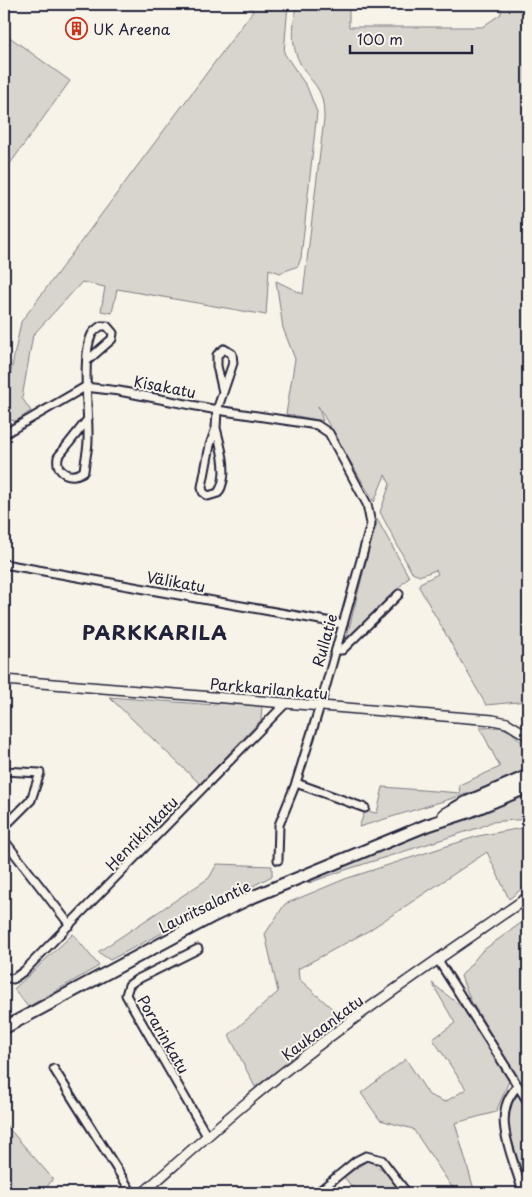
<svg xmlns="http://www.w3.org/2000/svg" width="532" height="1197" font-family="'Playpen Sans',sans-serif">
<rect width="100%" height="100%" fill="#f7f3e8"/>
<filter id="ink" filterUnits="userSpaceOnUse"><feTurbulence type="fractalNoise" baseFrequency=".02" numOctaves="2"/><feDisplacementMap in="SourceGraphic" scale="10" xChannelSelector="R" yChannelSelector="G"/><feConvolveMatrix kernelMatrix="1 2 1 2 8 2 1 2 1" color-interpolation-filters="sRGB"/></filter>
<g filter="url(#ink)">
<!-- built -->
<path fill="#e7e3db" d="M461,976l10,25 57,93v15l-65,-101z"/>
<!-- green -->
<g fill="#d8d5cf" stroke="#7d7c85">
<path d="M244,4h44l-4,49 23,34 10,25 -16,146 -3,8 -18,7 -11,-4 -3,46 -149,-26 -5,24 -11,-2 4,-24 -23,-5 -49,53 -11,63 9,13 -15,10 -12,-2v-22l2,-1 15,-74 232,-311z"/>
<path d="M296,4h53v23h133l19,-13v-10h27v697l-42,4 -67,-118 1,-4 18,-9 -2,-4 -17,6 -8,-5 -31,-59 10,-28 -5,-9 -11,27 -56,-96 5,15 -37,-7 9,-55 -12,-31 -7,-47 27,13 21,-175c0,-35 -11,-31 -25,-58 -9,-18 -5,-38 -3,-57z"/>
<path d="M4,33l66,48 -66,91z"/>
<path d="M377,519l32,58 -64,67 29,-114z"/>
<path d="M109,697l106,8 8,-3 39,4 -1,14 -61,64z"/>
<path d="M500,727l10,4 18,17 -1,23 -56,25 5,-5 -117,36 6,-16 12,2 6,-26 77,6 -1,-8 41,-18 -20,-39z"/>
<path d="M528,792v27l-37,3 -10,5 -139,44 -33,12v-4z"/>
<path d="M528,827v57l-19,15 -22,-47 -119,79 -70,38 1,10 46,41 -90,67 -26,-52 49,-43 -13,-58 20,-30 60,-25 133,-43z"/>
<path d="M217,864l55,2v10l-162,84 -12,-8 111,-74z"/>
<path d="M528,918v176l-57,-93 -10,-25 21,-25z"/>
<path d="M73,934l26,32 -71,41 -14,-18z"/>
<path d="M432,983l31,25 46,73 -13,31 -41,11 20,70h-19l-43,-64 -33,-9 -19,-27 45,-34 23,36 16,7 21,-13 -33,-50 22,-16z"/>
<path d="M519,1093l9,16v84l-22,-72 5,-17z"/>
<path d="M4,1123l49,56 -11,14h-38z"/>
<path d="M367,1161c16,6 25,18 34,32h-44l-13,-16z"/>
</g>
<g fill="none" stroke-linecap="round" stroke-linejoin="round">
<defs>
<g id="minor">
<path d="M88,419l-30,38c-3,17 14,23 26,14 1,-11 4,-21 4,-31 1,-25 -7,-85 4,-106 2,-3 6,-6 9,-8h6l6,7 -1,6 -24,21"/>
<path d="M216,428c5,19 14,48 2,65l-10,3 -5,-4 -1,-5 8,-42 6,-17 1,-18 16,-47 -1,-9 -8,-5 -7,6v11l6,26"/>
<path d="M4,434l81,-47 34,4 98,19 100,15 12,8 38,71 4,20 -48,172 -27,87 -17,42 -1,35"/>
<path d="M4,564l339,60"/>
<path d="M336,650h6l57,-56"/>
<path d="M4,771l36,2 -9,27 -27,27"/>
<path d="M296,783l69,25"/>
<path d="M4,840l66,85"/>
<path d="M198,949l-62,31 -7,5 -3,10 81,141"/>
<path d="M438,960l90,142"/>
<path d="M4,977l9,2 11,-8 262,-268"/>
<path d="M54,1069l78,124"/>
<path d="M518,1086c-30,29 -3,73 5,107"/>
<path d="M317,1193l39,-32 10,-5 16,4 25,33"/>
</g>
<g id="tertiary">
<path d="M4,680l489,40 14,3 21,13"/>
<path d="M143,1193c34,-30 68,-61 103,-90 89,-75 187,-140 282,-206"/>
</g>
<g id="primary">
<path d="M444,815l19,-11 65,-28"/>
<path d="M4,1028l209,-112 37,-18 175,-72 43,-14 60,-25"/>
</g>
</defs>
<!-- minor casing -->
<use href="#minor" stroke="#22223b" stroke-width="11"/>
<!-- tertiary casing -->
<use href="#tertiary" stroke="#22223b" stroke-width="12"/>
<!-- primary casing -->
<use href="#primary" stroke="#22223b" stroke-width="15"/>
<!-- minor -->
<use href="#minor" stroke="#f7f3e8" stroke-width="7"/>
<!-- tertiary -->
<use href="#tertiary" stroke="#f7f3e8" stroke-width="9"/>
<!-- primary -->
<use href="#primary" stroke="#f7f3e8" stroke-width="11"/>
</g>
</g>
<!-- icons -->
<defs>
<symbol id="building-ring" viewBox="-11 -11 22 22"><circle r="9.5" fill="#f7f3e8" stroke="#c8321e" stroke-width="1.5"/><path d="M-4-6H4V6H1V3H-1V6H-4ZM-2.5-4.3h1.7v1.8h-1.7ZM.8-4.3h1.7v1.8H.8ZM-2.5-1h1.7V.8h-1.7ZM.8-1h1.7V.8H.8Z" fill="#c8321e"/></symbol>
</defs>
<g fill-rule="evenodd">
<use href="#building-ring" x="64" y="16" width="25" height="25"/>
</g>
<g text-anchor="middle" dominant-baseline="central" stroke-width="4" stroke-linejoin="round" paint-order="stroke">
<!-- poi labels -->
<g font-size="15" fill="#22223b" stroke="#f7f3e8" text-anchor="start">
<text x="93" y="28">UK Areena</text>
</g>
<!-- street labels -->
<g font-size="15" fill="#22223b" stroke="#f7f3e8">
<text transform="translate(165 386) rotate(11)">Kisakatu</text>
<text transform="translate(176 581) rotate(10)">Välikatu</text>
<text transform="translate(324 640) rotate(-74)">Rullatie</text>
<text transform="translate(269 688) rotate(5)">Parkkarilankatu</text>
<text transform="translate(141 833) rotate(-46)">Henrikinkatu</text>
<text transform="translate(204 906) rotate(-26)">Lauritsalantie</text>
<text transform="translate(322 1027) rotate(-37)">Kaukaankatu</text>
<text transform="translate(164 1034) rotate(60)">Porarinkatu</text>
</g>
<!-- district labels -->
<g font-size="20" font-weight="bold" letter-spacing="1" fill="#22223b" stroke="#f7f3e8">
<text x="155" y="632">PARKKARILA</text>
</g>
</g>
<!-- margin -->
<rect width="532" height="1197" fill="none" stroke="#f7f3e8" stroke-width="20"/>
<rect x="10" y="10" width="512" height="1177" fill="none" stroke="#22223b" stroke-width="2" filter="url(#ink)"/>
<!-- scale -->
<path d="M350 45v8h122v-8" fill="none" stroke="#22223b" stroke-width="2.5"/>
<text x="357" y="45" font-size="15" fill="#22223b" stroke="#f7f3e8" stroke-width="4" paint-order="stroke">100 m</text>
</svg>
